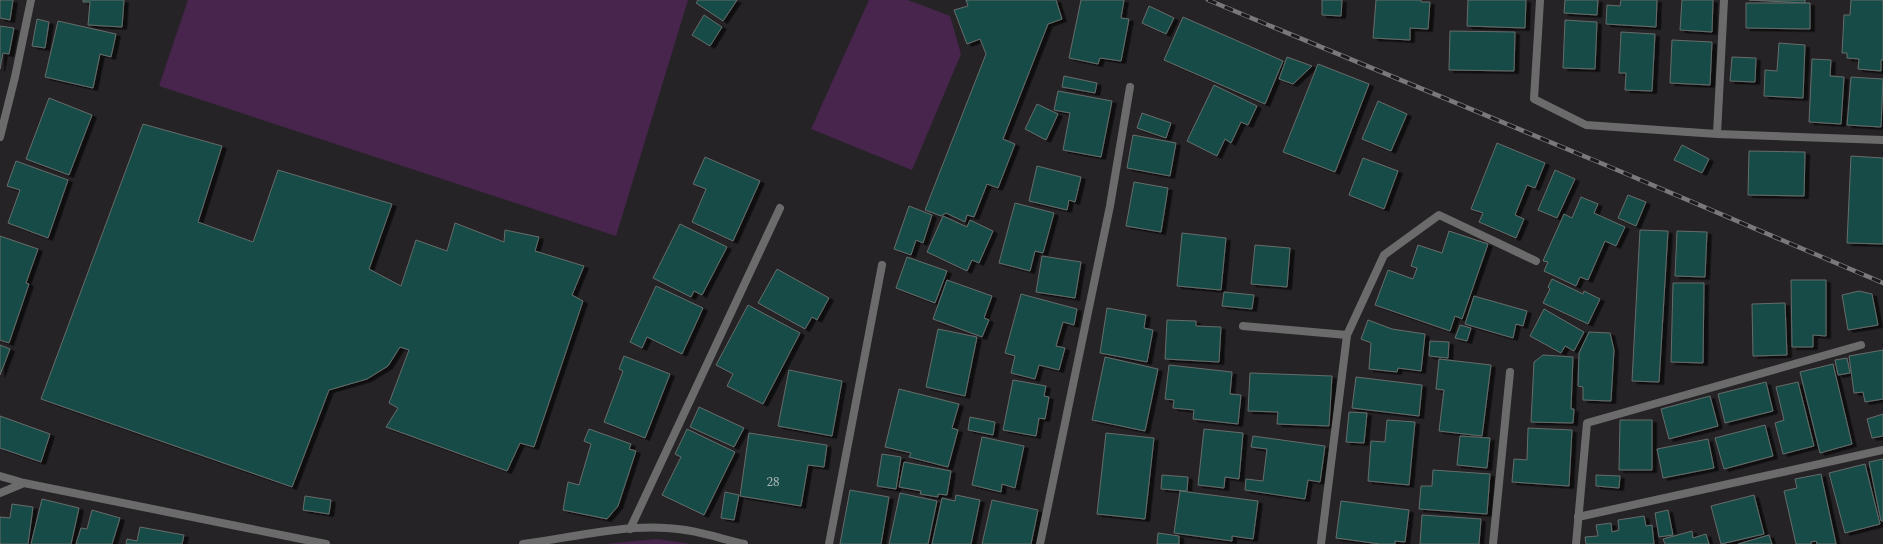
<svg xmlns="http://www.w3.org/2000/svg" width="1883" height="544" font-family="Spectral,serif">
<defs>
<filter id="shadow"><feDropShadow dx="4.5" dy="2.5" stdDeviation="0" flood-color="#0009"/></filter>
</defs>
<rect width="100%" height="100%" fill="#262326"/>
<!-- green -->
<g fill="#47254d">
<path d="M188,0h500l-72,236 -457,-150z"/>
<path d="M869,0h39l42,16 11,38 -49,116 -101,-41z"/>
<path d="M657,539l34,5h-86z"/>
</g>
<!-- building -->
<g fill="#174c46" stroke="#666c6b" filter="url(#shadow)">
<path d="M0,0h13l-3,20 -10,-2z"/>
<path d="M83,0h41l-2,27 -34,-2 2,-23h-7z"/>
<path d="M698,0h39l-14,21 -27,-18z"/>
<path d="M966,0h90l6,19 -14,5 -45,115 12,5 -17,44 -11,-4 -13,33 -7,-2 -2,7 -19,-9 -5,3 -16,-6 61,-156 -6,-15 -13,5 -13,-34 14,-4z"/>
<path d="M1081,0h43l-3,18 8,1 -8,42 -21,-3 -2,6 -29,-6z"/>
<path d="M1322,0h20l-1,16 -19,-1z"/>
<path d="M1376,0h45v2h9l-2,27 -18,-1v12l-37,-2z"/>
<path d="M1468,0h58l-1,28 -58,-2z"/>
<path d="M1565,0h33l-1,15 -33,-2z"/>
<path d="M1621,0h36l-1,27 -50,-3 1,-19 13,1z"/>
<path d="M1682,0h31l-1,32 -32,-2z"/>
<path d="M1749,0h56v3z"/>
<path d="M1851,0h32v60h-2v11l-23,-2 1,-10 -12,-1v-5h-5l2,-38h6z"/>
<path d="M1746,3h64v26l-64,-1z"/>
<path d="M1149,6l25,12 -8,16 -24,-11z"/>
<path d="M704,15l18,12 -12,19 -18,-11z"/>
<path d="M1183,17l100,44 -18,43 -101,-44z"/>
<path d="M37,19l12,3 -4,26 -13,-2z"/>
<path d="M1565,20l32,2 -2,47 -32,-1z"/>
<path d="M58,21l58,13 -5,23 -11,-3 -7,34 -48,-11z"/>
<path d="M0,26l14,2 -5,26 -6,-1 -3,16z"/>
<path d="M1450,31l65,1 -1,39 -65,-1z"/>
<path d="M1621,32l34,2 -3,57 -27,-1 1,-17h-7z"/>
<path d="M1672,40l40,2 -2,43 -40,-2z"/>
<path d="M1779,43l26,2 -2,53 -39,-2 1,-26 12,1z"/>
<path d="M1287,57l25,9 -19,18 -14,-5z"/>
<path d="M1732,57l24,1 -1,24 -25,-1z"/>
<path d="M1812,59l19,1 -1,16 14,1 -3,47 -32,-2z"/>
<path d="M1318,64l51,20 -34,88 -52,-20z"/>
<path d="M1064,76l33,7 -2,10 -33,-6z"/>
<path d="M1851,77l32,2 -2,48 -34,-2z"/>
<path d="M1214,85l43,21 -9,19 -7,-3 -10,21 -6,-4 -8,17 -30,-15z"/>
<path d="M1058,91l54,10 -11,56 -38,-7 7,-37 -16,-3z"/>
<path d="M49,98l43,17 -23,60 -43,-16z"/>
<path d="M1378,101l29,13 -16,37 -29,-12z"/>
<path d="M1037,104l21,10 -12,26 -21,-11z"/>
<path d="M1142,113l29,10 -5,15 -29,-10z"/>
<path d="M143,124l79,22 -24,76 55,20 25,-72 114,34 -23,65 32,17 15,-46 31,11 8,-28 49,19 1,-12 34,7 -4,14 49,15 -12,29 11,6 -49,146 -14,-4 -13,28 -121,-44 12,-19 -9,-5 20,-53 -9,-3 -12,19 -21,13 -38,11 -37,97 -251,-88z"/>
<path d="M1133,135l43,8 -6,33 -43,-8z"/>
<path d="M1497,143l48,20 -10,25 -8,-3 -12,30 9,4 -8,19 -37,-16 4,-9 -12,-4z"/>
<path d="M1682,145l27,14 -7,14 -28,-13z"/>
<path d="M1749,151l56,1 -1,44 -56,-1z"/>
<path d="M1851,156l32,2v86l-36,-1z"/>
<path d="M705,157l55,24 -27,60 -41,-19 14,-33 -13,-5z"/>
<path d="M1363,158l35,13 -14,38 -35,-14z"/>
<path d="M16,161l52,19 -20,58 -40,-15 12,-33 -13,-4z"/>
<path d="M1037,166l44,11 -6,25 -6,-2 -2,10 -38,-9z"/>
<path d="M1555,170l20,9 -18,39 -19,-8z"/>
<path d="M1134,182l34,6 -7,44 -35,-6z"/>
<path d="M1628,195l18,7 -10,24 -18,-8z"/>
<path d="M1581,197l17,7 -4,9 31,14 -9,19 -11,-5 -17,39 -8,-3 -4,9 -32,-15 4,-9 -5,-1 21,-47 8,4z"/>
<path d="M1015,203l39,10 -11,40 -8,-2 -5,20 -31,-8z"/>
<path d="M909,206l23,9 -9,28 -7,-3 -5,15 -17,-6z"/>
<path d="M943,216l24,11 3,-7 23,11 -14,32 -7,-3 -5,11 -40,-19z"/>
<path d="M680,224l47,23 -25,48 -8,-4 -3,6 -38,-19z"/>
<path d="M1640,230l28,1 -9,151 -27,-1z"/>
<path d="M1449,231l39,13 -26,75 -7,-3 -5,15 -75,-26 13,-35 25,9 4,-11 -6,-2 7,-21 24,8z"/>
<path d="M1677,231l30,1 -2,45 -30,-1z"/>
<path d="M1182,233l44,5 -5,52 -44,-4z"/>
<path d="M0,236l38,13 -12,34 3,1 -20,59 -9,-3z"/>
<path d="M1255,245l35,3 -3,39 -36,-3z"/>
<path d="M1042,256l39,6 -6,36 -39,-6z"/>
<path d="M907,257l40,14 -12,32 -39,-15z"/>
<path d="M777,269l52,29 -12,22 -5,-3 -7,12 -47,-26z"/>
<path d="M1552,279l31,15 1,-3 16,8 -12,25 -45,-21 7,-14 -2,-2z"/>
<path d="M947,280l45,16 -8,22 5,2 -7,17 -49,-18z"/>
<path d="M1791,280h35v56l-13,-1v12h-21z"/>
<path d="M1673,283h31l-1,80 -32,-1z"/>
<path d="M656,286l47,22 -21,46 -35,-17 -5,11 -12,-6z"/>
<path d="M1859,291l13,3 6,31 -30,5 -6,-35z"/>
<path d="M1224,292l30,3 -2,14 -30,-3z"/>
<path d="M1021,294l56,15 -3,16 -11,-3 -7,24 9,2 -6,22 -20,-5 -4,14 -24,-6 4,-17 -10,-3z"/>
<path d="M1474,296l53,15 -4,15 -7,-2 -3,14 -48,-14z"/>
<path d="M1785,303l2,52 -34,1 -1,-52z"/>
<path d="M748,305l52,28 -37,71 -36,-18 6,-12 -17,-9z"/>
<path d="M1107,308l39,7 -2,13 9,2 -6,32 -47,-9z"/>
<path d="M1544,309l40,23 -10,19 -9,-5 -4,7 -31,-17z"/>
<path d="M1167,320l29,1v5l25,1 -2,35 -54,-3z"/>
<path d="M1368,320l24,9 33,5 -4,37 -23,-3 -1,4 -28,-3 2,-26 -10,-4z"/>
<path d="M1460,325l11,3 -4,13 -12,-3z"/>
<path d="M938,329l39,8 -12,59 -39,-9z"/>
<path d="M1589,332l21,1 4,17 -3,51 -28,-1v-13l-5,-1 1,-33z"/>
<path d="M1430,341l19,1 -1,16 -19,-2z"/>
<path d="M0,345l10,4 -10,26z"/>
<path d="M1883,350v49l-18,3 -2,-10 -9,1 -5,-37z"/>
<path d="M1543,355l30,2 -2,52h3l-1,14 -42,-1 3,-60z"/>
<path d="M624,356l46,18 -25,64 -41,-16 19,-51 -4,-2z"/>
<path d="M1105,357l53,12 -13,62 -53,-11z"/>
<path d="M1847,358l3,15 -12,2 -3,-15z"/>
<path d="M1439,359l52,6 -9,71 -43,-5 5,-41 -8,-1z"/>
<path d="M1833,364l19,80 -32,9 -20,-81z"/>
<path d="M1169,365l63,7 -2,22 11,1 -3,29 -45,-5 1,-9 -21,-2 1,-8 -9,-1z"/>
<path d="M789,370l53,11 -10,55 -54,-10z"/>
<path d="M1250,373l82,3 -3,50 -52,-2 1,-12 -30,-1z"/>
<path d="M1356,377l66,8 -3,31 -67,-8z"/>
<path d="M1013,380l33,6 -2,10 5,1 -4,22 -6,-1 -3,18 -33,-6z"/>
<path d="M1766,382l7,29 -48,12 -7,-29z"/>
<path d="M1798,382l16,64 -31,8 -8,-31 9,-3 -8,-33z"/>
<path d="M899,389l60,15 -7,24 6,2 -10,37 -39,-10 2,-4 -26,-6z"/>
<path d="M1710,396l8,30 -49,13 -8,-30z"/>
<path d="M699,407l45,21 -10,19 -44,-20z"/>
<path d="M1349,412l18,1 -3,30 -18,-1z"/>
<path d="M1883,414v22l-11,2 -5,-19z"/>
<path d="M0,416l50,18 -9,28 -41,-14z"/>
<path d="M970,417l25,5 -2,13 -25,-5z"/>
<path d="M1387,420l28,2 -6,63 -41,-4 3,-40 14,1z"/>
<path d="M1620,420h32v50h-33z"/>
<path d="M1765,425l8,31 -49,13 -9,-31z"/>
<path d="M1528,428l44,2 -3,56 -57,-4 2,-23 13,1z"/>
<path d="M589,429l42,15 -2,5 7,2 -18,55 -11,13 -44,-9 5,-28 11,3 12,-41 -7,-3z"/>
<path d="M687,429l48,23 -31,63 -42,-20 19,-38 -6,-3z"/>
<path d="M1204,429l39,4 -4,46 -14,-2 -1,11 -26,-3z"/>
<path d="M749,433l78,12 -3,22 -16,-2 -7,41 -61,-10z"/>
<path d="M1106,433l48,5 -9,81 -48,-5z"/>
<path d="M1253,436l72,10 -5,36 -12,-2 -3,19 -60,-9 1,-11 17,2 4,-32 -16,-2z"/>
<path d="M1460,436l30,2 -3,30 -30,-3z"/>
<path d="M982,437l42,9 -9,42 -13,-4 -1,8 -29,-7z"/>
<path d="M1708,439l6,29 -51,10 -6,-29z"/>
<path d="M882,454l19,3 -5,32 -19,-3z"/>
<path d="M1883,459v62h-2l-12,-59z"/>
<path d="M904,462l47,9 -4,24 -9,-1v3l-18,-3 1,-3 -22,-4z"/>
<path d="M1865,464l15,60 -35,9 -16,-60z"/>
<path d="M1433,470l57,4 -3,40 -68,-5 2,-23h11z"/>
<path d="M1821,474l15,70h-19l-1,-3 -5,1v2h-15l-12,-53 13,-3 -2,-9z"/>
<path d="M1162,475l26,2 -1,14 -26,-2z"/>
<path d="M1596,475l24,1 -1,12 -23,-2z"/>
<path d="M850,490l39,7 -8,47h-41z"/>
<path d="M1180,491l78,10 -5,38 -21,-3v5l-58,-8z"/>
<path d="M725,492l14,3 -5,25 -13,-2z"/>
<path d="M900,493l37,8 -9,43h-39z"/>
<path d="M956,495l24,5 -9,44h-39l10,-46 13,3z"/>
<path d="M1754,495l10,39 -43,10 -10,-38z"/>
<path d="M305,496l26,4 -2,14 -26,-4z"/>
<path d="M42,499l37,9 -8,36h-40z"/>
<path d="M992,500l46,10 -7,34h-49z"/>
<path d="M1341,501l68,9 -4,32 -10,-1v3h-15l-44,-6z"/>
<path d="M12,504l21,3 -5,37h-28v-27l10,1z"/>
<path d="M92,510l28,8 -8,26h-36l5,-16 6,1z"/>
<path d="M1668,510l5,25 -14,2 -4,-24z"/>
<path d="M1422,515l59,4 -2,25h-59z"/>
<path d="M1644,516l2,10 6,-1 2,19h-68l-1,-7 13,-1 -2,-11 15,-2 1,9 7,-2 -1,-10z"/>
<path d="M140,527l44,8 -2,9h-56l1,-5 10,2z"/>
<path d="M1692,531l1,7 13,-4 3,10h-44l-2,-5z"/>
<path d="M1158,533l21,3v8h-22z"/>
<path d="M1769,535l3,9h-34z"/>
</g>
<g fill="none" stroke-linecap="round" stroke-linejoin="round">
<!-- minor -->
<g stroke="#6c6b6c" stroke-width="8">
<path d="M1540,0l-6,99 52,26 131,9 166,6"/>
<path d="M1717,134l7,-134"/>
<path d="M0,137l15,-60 16,-77"/>
<path d="M1243,326l104,9"/>
<path d="M0,476l24,7"/>
<path d="M0,493l24,-10 302,61"/>
<path d="M1578,517l305,-67"/>
<path d="M630,529l150,-321"/>
<path d="M523,544c45,-6 98,-19 143,-16 27,1 52,10 78,16"/>
<path d="M829,544l53,-279"/>
<path d="M1040,544l70,-338 20,-119"/>
<path d="M1321,544l26,-209 37,-80 55,-40 97,46"/>
<path d="M1493,544l17,-172"/>
<path d="M1576,544l11,-121 274,-78"/>
</g>
<defs>
<path id="rail" d="M1208,0l395,164 280,119"/>
</defs>
<!-- rail casing -->
<use href="#rail" stroke="#7a787a" stroke-width="4.5"/>
<!-- rail -->
<use href="#rail" stroke="#1c1a1d" stroke-width="3" stroke-dasharray="9" stroke-linecap="butt"/>
</g>
<g text-anchor="middle" dominant-baseline="central" stroke-width="3.5" stroke-linejoin="round" paint-order="stroke">
<!-- number labels -->
<g font-size="13" fill="#a7b3b3">
<text x="773" y="482">28</text>
</g>
</g>
</svg>
